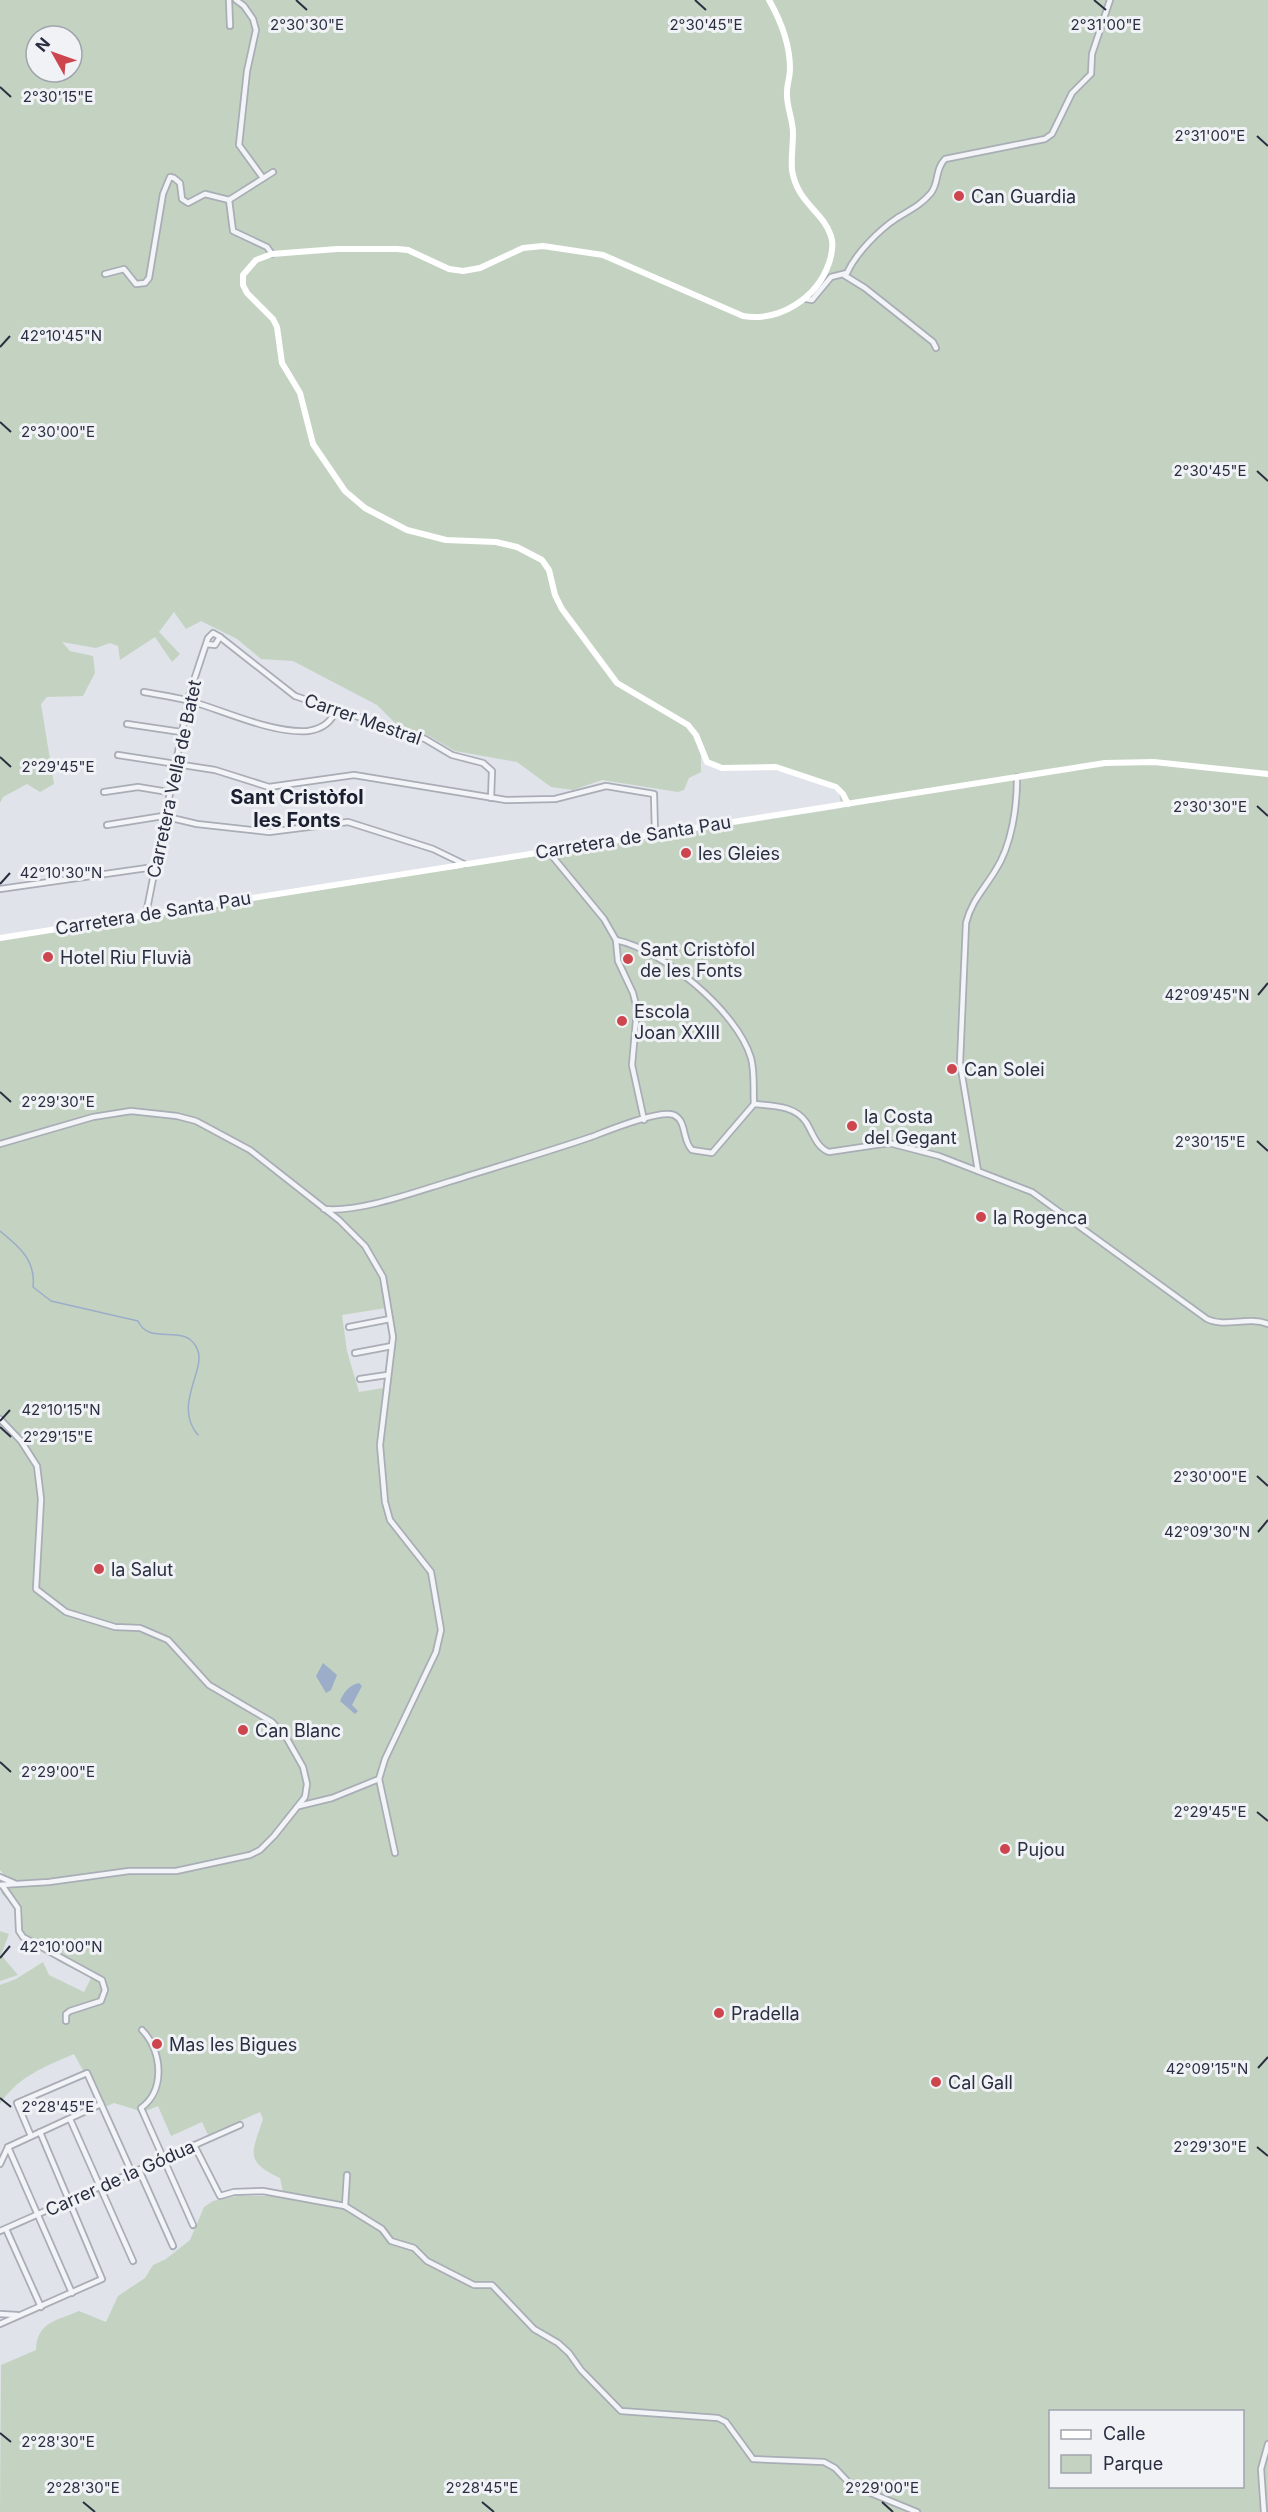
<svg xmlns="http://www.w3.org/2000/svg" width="1268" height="2512" font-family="Inter,sans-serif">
<rect width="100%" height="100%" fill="#e0e3e9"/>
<!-- green -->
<g fill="#c4d3c1" fill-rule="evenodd">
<path d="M0,0h1268v2512h-1268l1,-147 35,-15c1,-28 20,-29 43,-39l27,11 12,-26 27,-18 8,-13 13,-6 24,-19 14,-33 9,-6 24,-5h47l-4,-18c-36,-17 -28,-25 -17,-59l-3,-7 -52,23 -6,-13 -31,14 -13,-30 -19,8 -2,-4 -23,-7 -9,4 -2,-5 -7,-1 -5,-16 -17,-31c-28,12 -57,23 -74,50v-119l16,-6 27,-17 6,13 35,17 7,-14 -30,-15 -41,-27 -3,-27 -16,-16 5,-16 -6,-7v-930l842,-132 -3,-15c-17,-12 -45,-20 -65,-23 -26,-5 -57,10 -73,-15v17l-12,6 -5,12 -6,2 -76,-12 -29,10 -22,-3 -34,-25 -62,-11 -26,-15 -33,-12 -19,-19 -84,-44 -32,-2 -24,-20 -36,-18 -15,8 -12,-17 -15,20 21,22 -8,8 -17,-25 -35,23 -2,-14 -8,-3 -14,5 -34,-6 8,9 23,5 2,17 -12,23 -36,1 -6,7 13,80 -14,8 -13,-8 -24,13 -3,6zM36,36h36v36h-36zM386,1308l4,25 -7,55 -24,4 -12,-41 -5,-36zM1050,2412h192v74h-192z"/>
<path d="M0,1931l9,3 -8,21 17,20 -18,6z"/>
</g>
<!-- water -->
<g fill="#9badc9">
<path d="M323,1663l14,12 -6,15 -5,3 -10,-17z"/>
<path d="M359,1683l3,3 -10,19 6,6 -3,3 -15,-13c4,-9 9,-16 19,-18z"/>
</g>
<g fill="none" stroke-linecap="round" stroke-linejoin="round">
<!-- stream -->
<path stroke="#9badc9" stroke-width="1.5" d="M0,1231c20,16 36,30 33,56l18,14 87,20c12,27 49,-1 60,30 7,20 -25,55 0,84"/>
<defs>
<g id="street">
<path d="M229,0l1,26"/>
<path d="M236,0l8,6 9,13 3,11 -9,41 -8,74 24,33"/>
<path d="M229,200l4,31 34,16 5,7"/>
<path d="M105,274l19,-5 12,15 9,-1 4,-5 14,-84 7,-17 4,1 6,5 2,16 6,4 17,-9 24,6 44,-28"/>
<path d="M844,275l21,13 68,54 3,6"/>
<path d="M806,299l6,1 19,-23 16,-4c9,-20 32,-43 50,-55 13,-8 24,-13 34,-25 8,-10 4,-24 14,-34l100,-20 7,-5 20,-41 19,-19 1,-20 18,-54"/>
<path d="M220,637l75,59 130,43 27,16 31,8 9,8 -1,27"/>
<path d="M144,692c16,3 31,5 46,9 35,10 83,33 118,30 14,-2 24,-9 28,-22"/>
<path d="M127,724l54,8"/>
<path d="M118,755l97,15 54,17 85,-12 152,25 49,-1 51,-13 48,8 1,40"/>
<path d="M104,792l34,-5 30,5"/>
<path d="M107,825l56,-9 34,8 72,8 79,-10 85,27 31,15"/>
<path d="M548,851l56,68 12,21 2,21 15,32 4,16 -5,56 12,55"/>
<path d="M0,889l154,-22"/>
<path d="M146,914l44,-222 18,-54 5,-5 7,4 -5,8 -9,-1"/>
<path d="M616,940c47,10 121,71 135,118 4,15 2,31 3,46"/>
<path d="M0,1144l93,-27 38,-6 46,5 19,5 54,29 89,70 26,26 18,31 10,60 -13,108 5,57 5,18 41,52 10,58 -5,22 -51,107 -6,20 16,74"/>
<path d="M978,1171l-18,-108 6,-140c5,-21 18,-34 29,-52 17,-26 22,-64 22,-94"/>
<path d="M324,1209c34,4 91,-17 124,-27 48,-15 96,-29 143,-45 16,-6 69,-28 83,-22 13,6 8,26 18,35l20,3 42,-49c18,2 40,1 52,18 7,11 10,25 23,30l60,-9 50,13 93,36 175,127c19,9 40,-3 61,5"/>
<path d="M349,1327l41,-8"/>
<path d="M355,1353l37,-7"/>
<path d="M360,1379l27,-4"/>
<path d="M0,1419l21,22 16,25 4,33 -5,90 30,23 49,15 25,1 28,12 41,45 63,37 14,15 17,30 4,17 -2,13 -31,39 -14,14 -10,5 -74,16h-47l-80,11 -49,3"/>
<path d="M299,1806l33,-8 47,-19"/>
<path d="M0,1877l14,6"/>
<path d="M2,1885l16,23 1,23 4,6 79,43 3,10 -4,11 -31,10 -4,3v7"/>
<path d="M142,2030c20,20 24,60 -1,78l52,117"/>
<path d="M70,2119l63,142"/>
<path d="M31,2136l-14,-33 70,-30 45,100"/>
<path d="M194,2145l26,51 14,-4 29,-1 82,15 37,23 9,12 23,7 13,13 47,24h18l42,44 24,14 11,10 12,17 40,41 97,7 8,4 27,37 71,3 11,6 16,17 66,27"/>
<path d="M8,2147l64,146"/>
<path d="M0,2164l8,-17 93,-43"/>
<path d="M139,2170l34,76"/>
<path d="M345,2206l2,-31"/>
<path d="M6,2229l35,78"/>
<path d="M0,2231l240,-106"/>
<path d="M0,2314l17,1"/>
<path d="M0,2324l102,-45 -62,-147"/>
<path d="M1264,2512l-3,-43 7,-25"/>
</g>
</defs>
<!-- street casing -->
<use href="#street" stroke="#a9adb6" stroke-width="8"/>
<!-- street -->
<use href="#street" stroke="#f3f4f7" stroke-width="4.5"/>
<!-- secondary -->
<g stroke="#fff" stroke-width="6">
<path d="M769,0c12,21 21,45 21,69 0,8 -3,15 -3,23 -1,14 6,27 6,41 0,12 -2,24 -1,37 5,33 31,41 39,66 3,9 1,18 -2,27 -12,35 -49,59 -86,53l-140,-61 -60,-9 -20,2 -43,20 -17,3 -14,-2 -41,-19 -11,-1h-60l-65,5 -16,6 -13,15v10l4,8 26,26 4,8 5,36 18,30 13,51 32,47 20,17 42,22 39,10 50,2 21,5 25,13 7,10 6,25 7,14 55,74 71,42 8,10 11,27 15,6 54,-1 60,20 7,7 5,10"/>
<path d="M0,938l1105,-175 49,-1 114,12"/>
</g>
</g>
<!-- ticks -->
<path fill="none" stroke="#292f40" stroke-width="2" d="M296,0l11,10M695,0l11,10M1094,0l12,10M0,87l11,10M1257,136l11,10M0,347l10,-11M0,422l11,10M1257,471l11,10M0,757l11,10M1257,806l11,10M0,884l10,-11M1258,995l10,-12M0,1092l11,10M1257,1141l11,10M0,1421l10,-11M0,1427l11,10M1257,1476l11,10M1258,1532l10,-12M0,1762l11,10M1257,1812l11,9M0,1958l10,-12M1258,2068l10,-11M0,2098l11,9M1257,2147l11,9M0,2433l11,9M83,2502l12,10M482,2502l12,10M882,2502l11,10"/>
<!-- markers -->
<g fill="#cd464e" stroke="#f0f2f6" stroke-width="2">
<circle cx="959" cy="196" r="6"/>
<circle cx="686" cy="853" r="6"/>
<circle cx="48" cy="957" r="6"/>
<circle cx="628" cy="959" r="6"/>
<circle cx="622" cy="1021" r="6"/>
<circle cx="952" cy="1069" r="6"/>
<circle cx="852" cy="1126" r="6"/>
<circle cx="981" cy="1217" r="6"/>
<circle cx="99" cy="1569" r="6"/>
<circle cx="243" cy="1730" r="6"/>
<circle cx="1005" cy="1849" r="6"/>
<circle cx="719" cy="2013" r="6"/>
<circle cx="157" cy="2044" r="6"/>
<circle cx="936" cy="2082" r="6"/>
</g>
<g text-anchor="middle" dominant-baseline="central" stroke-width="6" stroke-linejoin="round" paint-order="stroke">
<!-- poi labels -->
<g font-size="18" fill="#292f40" stroke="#f0f2f6" text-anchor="start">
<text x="971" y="196">Can Guardia</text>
<text x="698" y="853">les Gleies</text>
<text x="640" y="949">Sant Cristòfol<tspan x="640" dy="21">de les Fonts</tspan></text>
<text x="60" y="957">Hotel Riu Fluvià</text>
<text x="634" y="1011">Escola<tspan x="634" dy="21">Joan XXIII</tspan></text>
<text x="964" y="1069">Can Solei</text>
<text x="864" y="1116">la Costa<tspan x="864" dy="21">del Gegant</tspan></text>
<text x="993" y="1217">la Rogenca</text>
<text x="111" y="1569">la Salut</text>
<text x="255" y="1730">Can Blanc</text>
<text x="1017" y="1849">Pujou</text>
<text x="731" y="2013">Pradella</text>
<text x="169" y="2044">Mas les Bigues</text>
<text x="948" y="2082">Cal Gall</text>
</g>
<!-- street labels -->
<g font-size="18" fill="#292f40" stroke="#f0f2f6">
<text transform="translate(363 719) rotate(19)">Carrer Mestral</text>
<text transform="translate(174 779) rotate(-78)">Carretera Vella de Batet</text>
<text transform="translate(633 837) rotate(-9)">Carretera de Santa Pau</text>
<text transform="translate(153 913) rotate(-9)">Carretera de Santa Pau</text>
<text transform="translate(120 2178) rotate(-24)">Carrer de la Gódua</text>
</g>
<!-- neighbourhood labels -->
<g font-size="20" font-weight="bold" fill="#1b2031" stroke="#f0f2f6">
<text x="297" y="797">Sant Cristòfol<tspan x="297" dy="23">les Fonts</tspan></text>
</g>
</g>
<g font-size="15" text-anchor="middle" fill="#292f40" stroke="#f0f2f6" stroke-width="6" stroke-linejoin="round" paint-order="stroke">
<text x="1106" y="30">2°31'00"E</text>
<text x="307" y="30">2°30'30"E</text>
<text x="706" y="30">2°30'45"E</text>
<text x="58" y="102">2°30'15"E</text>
<text x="1210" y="141">2°31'00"E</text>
<text x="61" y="341">42°10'45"N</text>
<text x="58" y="437">2°30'00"E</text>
<text x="1210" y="476">2°30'45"E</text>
<text x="58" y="772">2°29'45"E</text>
<text x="1210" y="812">2°30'30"E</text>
<text x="61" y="878">42°10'30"N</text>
<text x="1207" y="1000">42°09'45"N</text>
<text x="58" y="1107">2°29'30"E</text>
<text x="1210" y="1147">2°30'15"E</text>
<text x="61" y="1415">42°10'15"N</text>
<text x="58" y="1442">2°29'15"E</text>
<text x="1210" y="1482">2°30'00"E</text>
<text x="1207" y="1537">42°09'30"N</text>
<text x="58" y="1777">2°29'00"E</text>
<text x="1210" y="1817">2°29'45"E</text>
<text x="61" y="1952">42°10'00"N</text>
<text x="1207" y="2074">42°09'15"N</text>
<text x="58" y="2112">2°28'45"E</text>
<text x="1210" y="2152">2°29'30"E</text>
<text x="58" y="2447">2°28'30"E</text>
<text x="83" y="2493">2°28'30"E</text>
<text x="482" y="2493">2°28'45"E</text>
<text x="882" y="2493">2°29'00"E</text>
</g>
<!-- legend -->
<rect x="1049" y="2410" width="195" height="78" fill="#f0f2f6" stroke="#a0a4ad" stroke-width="1.5"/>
<rect x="1061" y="2430" width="30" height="9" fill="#ffffff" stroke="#a0a4ad" stroke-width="1.5"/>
<text x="1103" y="2440" font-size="18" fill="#292f40">Calle</text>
<rect x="1061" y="2455" width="30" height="18" fill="#c4d3c1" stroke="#a0a4ad" stroke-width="1.5"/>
<text x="1103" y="2470" font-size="18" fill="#292f40">Parque</text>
<!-- north arrow -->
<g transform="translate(54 54) rotate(310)"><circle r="28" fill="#f0f2f6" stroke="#a0a4ad" stroke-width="1.5"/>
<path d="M0-4.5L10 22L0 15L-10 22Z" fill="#cd464e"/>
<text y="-9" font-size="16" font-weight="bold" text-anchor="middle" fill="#292f40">N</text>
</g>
</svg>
